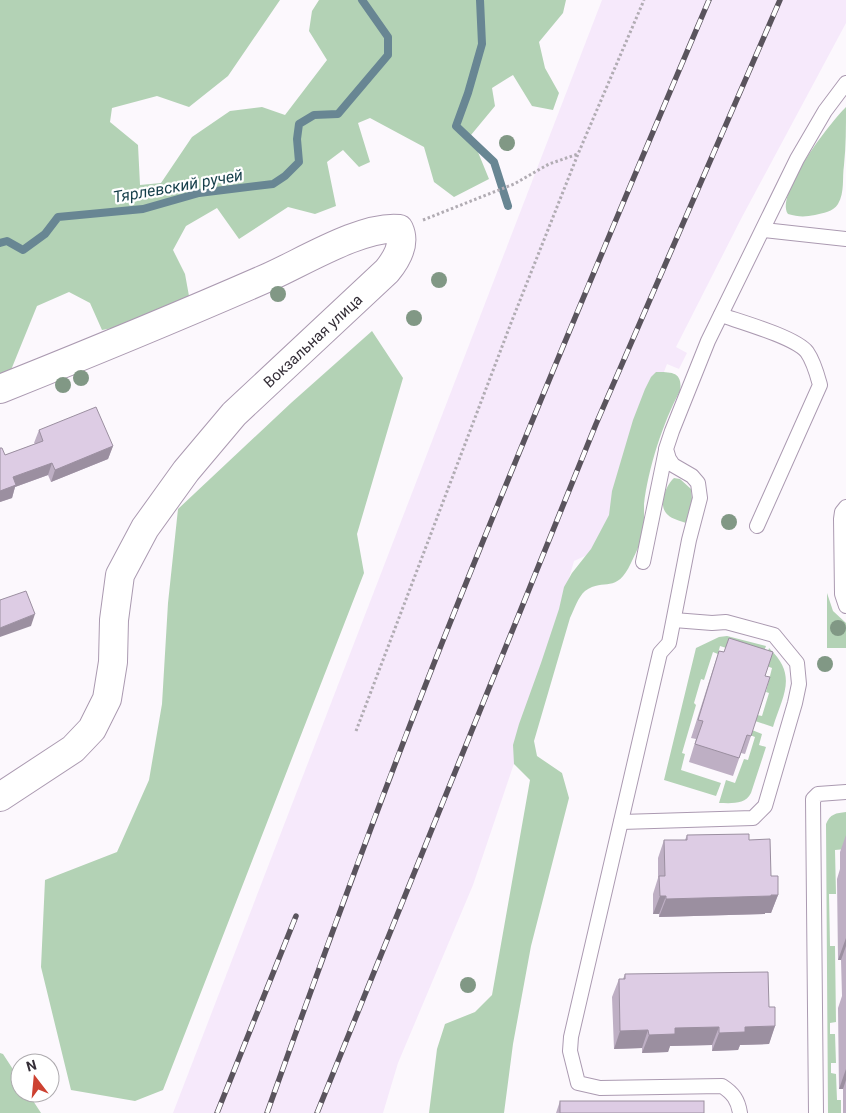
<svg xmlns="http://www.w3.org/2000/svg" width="846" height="1113" font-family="Roboto,sans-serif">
<rect width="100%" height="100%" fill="#fcf8fd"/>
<!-- built -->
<path fill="#f6e9fb" d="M602,0h244v23l-104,194 -66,130 11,6 -8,16 -12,-5 -71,187 -22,10 -46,161 -55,163 -75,178 -15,50h-210z"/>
<!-- green -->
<g fill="#b3d2b5">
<path d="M0,0h280l-52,76 -39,31 -32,-11 -45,12 -2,14 28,23 2,40 21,-2 31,-46 38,-26 32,-4 23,8 42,-55 -18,-29 3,-20 7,-11h247l-3,13 -24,29 6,26 14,25 -6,17 -21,-4 -19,-31 -21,13 3,18 -24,29 18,44 -35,18 -20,-15 -10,-35 -54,-29 -12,5 12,39 -11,5 -16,-17 -16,12 9,44 -21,8 -27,-7 -49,32 -22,-31 -31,18 -13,24 12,24 4,22 -71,31 -16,3 -12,-27 -21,-11 -32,14 -26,64 -11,5z"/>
<path d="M846,107c0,20 0,39 -2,58 -2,13 1,27 -6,39 -5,8 -15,9 -23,11 -10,2 -17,2 -27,-1 -13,-21 42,-91 58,-107z"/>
<path d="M372,331l31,47 -46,156 7,39 -201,517 -28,11 -64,-11 -30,-123 4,-87 72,-28 32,-72 13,-76 6,-101 10,-94 113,-106z"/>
<path d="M656,372c16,0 27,0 24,19 -17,31 -32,78 -36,113 0,8 0,15 0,23 -1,12 -8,25 -13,36 -15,32 -26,14 -46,28 -7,6 -11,19 -15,27l-36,123 3,15 25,17 7,25 -38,148 -18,98 -9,69h-75l8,-64 8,-25 30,-12 17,-17 38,-215 -16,-16 -1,-19 6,-21 22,-61 18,-54 5,-22 8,-14 19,-24 18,-34 3,-24 21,-71 12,-31 6,-12z"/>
<path d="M674,478l6,1 11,10 1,10 -6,24c-5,-2 -14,-4 -18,-8 -11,-9 -2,-30 6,-37z"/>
<path d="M827,593l6,18 13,12v25h-19z"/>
<path d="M727,636l39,10 -5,13 -41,-13 -2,8 -5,-2 -9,28 -3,-1 -7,24 2,2 -14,48 3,1 -4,16 40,13 -5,13 -52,-16 32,-132 23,-11z"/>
<path d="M769,648c29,28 14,46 4,79l-18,-6 2,-6 5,1 7,-23 -3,-1 6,-24 -8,-3z"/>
<path d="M752,730l10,4 -3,11 7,2 -15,46c-6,12 -20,10 -32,10l7,-23 9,3 9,-24 4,1 7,-23 -5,-2z"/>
<path d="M846,812v37l-11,1 1,44h-7l1,52h5l1,76 -6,1v11h5l1,29h-5v10l5,1 1,26h4v13h-13l-2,-289c4,-10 10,-11 20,-12z"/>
<path d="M0,1053l3,1 17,26v13h8l13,20h-41z"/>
</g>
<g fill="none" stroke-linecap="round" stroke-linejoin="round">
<!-- stream -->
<g stroke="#688693" stroke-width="8">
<path d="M480,0l2,44 -14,49 -12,33 38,36 14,44"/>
<path d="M0,243l7,-2 16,9 22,-16 13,-17 85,-8 56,-16 74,-9 12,-8 14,-14 -2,-23 2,-15 15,-9 24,-1 50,-59v-18l-26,-37"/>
</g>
<defs>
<g id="lane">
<path d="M764,230l82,9"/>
<path d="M721,315c20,7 74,22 86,37 7,10 10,22 13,33l-63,141"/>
<path d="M846,507l-4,5 -1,7 1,75 4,12"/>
<path d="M643,562l23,-112"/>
<path d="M621,822l132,-4 12,-12 30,-103 4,-19 -2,-21 -23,-28 -48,-13 -14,1 -38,-3"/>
<path d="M740,1113c-2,-13 -7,-20 -18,-27l-122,2 -22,-5 -8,-32 1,-14 89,-384 9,-10 20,-103 11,-42 -2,-15 -6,-7 -19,-11 -4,-6 -3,-10 6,-18 36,-90 89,-182 28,-48 21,-28"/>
<path d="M816,1113l-3,-314 5,-5 28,-2"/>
</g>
<path id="street" d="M0,389c90,-36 180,-73 269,-112 34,-15 94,-52 130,-48 7,15 -3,31 -12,42l-153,143 -48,57 -41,57 -25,47 -6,45 -1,42 -6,37 -15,30 -19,20 -73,48"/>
</defs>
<!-- lane casing -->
<use href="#lane" stroke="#ab9ab1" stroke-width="16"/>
<!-- street casing -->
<use href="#street" stroke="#ab9ab1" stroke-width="30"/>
<!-- path -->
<g stroke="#b1acb3" stroke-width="3" stroke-dasharray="2.5 2.5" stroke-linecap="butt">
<path d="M423,220l91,-36 35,-20 29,-10"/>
<path d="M356,731l155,-408 67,-169 66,-154"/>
</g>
<!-- lane -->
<use href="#lane" stroke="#fff" stroke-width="14"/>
<!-- street -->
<use href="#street" stroke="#fff" stroke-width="28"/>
<defs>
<g id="rail">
<path d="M217,1113l79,-197"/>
<path d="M267,1113c58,-162 117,-325 181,-485 84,-210 172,-419 261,-628"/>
<path d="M317,1113l279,-689 184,-424"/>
</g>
</defs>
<!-- rail casing -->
<use href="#rail" stroke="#5a545d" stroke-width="5.5"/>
<!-- rail -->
<use href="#rail" stroke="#fff" stroke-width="4" stroke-dasharray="11" stroke-linecap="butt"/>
</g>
<!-- trees -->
<g fill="#819885">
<circle cx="507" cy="143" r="8"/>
<circle cx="439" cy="280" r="8"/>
<circle cx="278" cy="294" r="8"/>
<circle cx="414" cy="318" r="8"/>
<circle cx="81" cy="378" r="8"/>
<circle cx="63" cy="385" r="8"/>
<circle cx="729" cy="522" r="8"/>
<circle cx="838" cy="628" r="8"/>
<circle cx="825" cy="664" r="8"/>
<circle cx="468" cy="985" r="8"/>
</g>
<!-- wall -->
<g fill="#beafc4">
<path d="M39,430l74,16 -5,13 -57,23 -3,-7 -33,12 -3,11 -12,4v-54l5,7 30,-11 -1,-1z"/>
<path d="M729,638l36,38 -14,60 -6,18 -4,-1 -8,23 -44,-14 7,-23 -5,-1 22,-69 6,-18 5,1z"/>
<path d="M687,835l62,5 22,36 7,19 -7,18h-6v1l-106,3v-3h-6v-20l5,-16v-20l6,-18h21z"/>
<path d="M846,835v278h-3v-24h-4l-1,-81 4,-12 -1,-36h-3l-1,-81 3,-10v-17z"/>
<path d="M625,974l144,33 6,19 -6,18 -29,1 -2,5 -26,1v-6l-42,1 -2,6 -26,1v-5l-28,1 -2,-52 7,-18h4z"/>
<path d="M560,1101l144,12h-148z"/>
</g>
<!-- shaded-wall -->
<g fill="#9b8fa0">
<path d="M113,446l-5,13 -57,23 4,-12z"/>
<path d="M52,463l-4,12 -33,12 -3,11 -12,4v-11l13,-14z"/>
<path d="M35,614l-4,12 -31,11v-9z"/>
<path d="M778,895l-7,18h-6v1l-106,3 7,-18z"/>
<path d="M660,896h6l-7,18h-6z"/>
<path d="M846,938v8l-5,14h-3z"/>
<path d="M775,1026l-6,18 -29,1 -2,5 -26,1 7,-18 26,-6z"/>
<path d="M719,1027l-7,18 -42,1 -2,6 -26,1 7,-18 26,-7z"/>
<path d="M648,1030l-6,18 -28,1 6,-18z"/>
<path d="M846,1069v11l-3,9h-4z"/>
</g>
<!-- building -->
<g fill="#ddcce4" stroke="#9b8fa0">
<path d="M96,407l17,39 -58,24 -3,-7 -39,14 3,8 -16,6v-43h2l3,7 38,-14 -4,-11z"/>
<path d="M26,591l9,23 -35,14v-28z"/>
<path d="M729,638l44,14 -8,24 5,1 -19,59 -4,-1 -8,23 -44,-14 8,-23 -5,-1 21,-69 5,1z"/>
<path d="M749,834v6l21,-1 1,37h7v19h-7v1l-105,3v-3h-6l-1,-20h6l-1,-36h23v-5z"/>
<path d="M768,972l1,35h6v19l-30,1v5l-26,1v-6l-44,1v6l-26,1 -1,-5 -28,1 -1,-52h6v-5z"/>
<rect x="560" y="1101" width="144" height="12"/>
</g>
<g text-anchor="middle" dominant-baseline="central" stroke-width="4.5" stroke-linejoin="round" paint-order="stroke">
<!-- street labels -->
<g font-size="15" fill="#342e37" stroke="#fff">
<text transform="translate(313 341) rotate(-43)">Вокзальная улица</text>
</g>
<!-- water labels -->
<g font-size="16" font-style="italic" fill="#153f4a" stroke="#fff">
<text transform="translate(178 186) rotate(-10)">Тярлевский ручей</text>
</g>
</g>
<!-- north arrow -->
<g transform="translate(35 1078) rotate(344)"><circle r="24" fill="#ffffff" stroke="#aeabaf"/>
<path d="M0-4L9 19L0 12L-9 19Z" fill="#cd4131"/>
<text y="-8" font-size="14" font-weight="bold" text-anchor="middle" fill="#342e37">N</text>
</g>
</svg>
